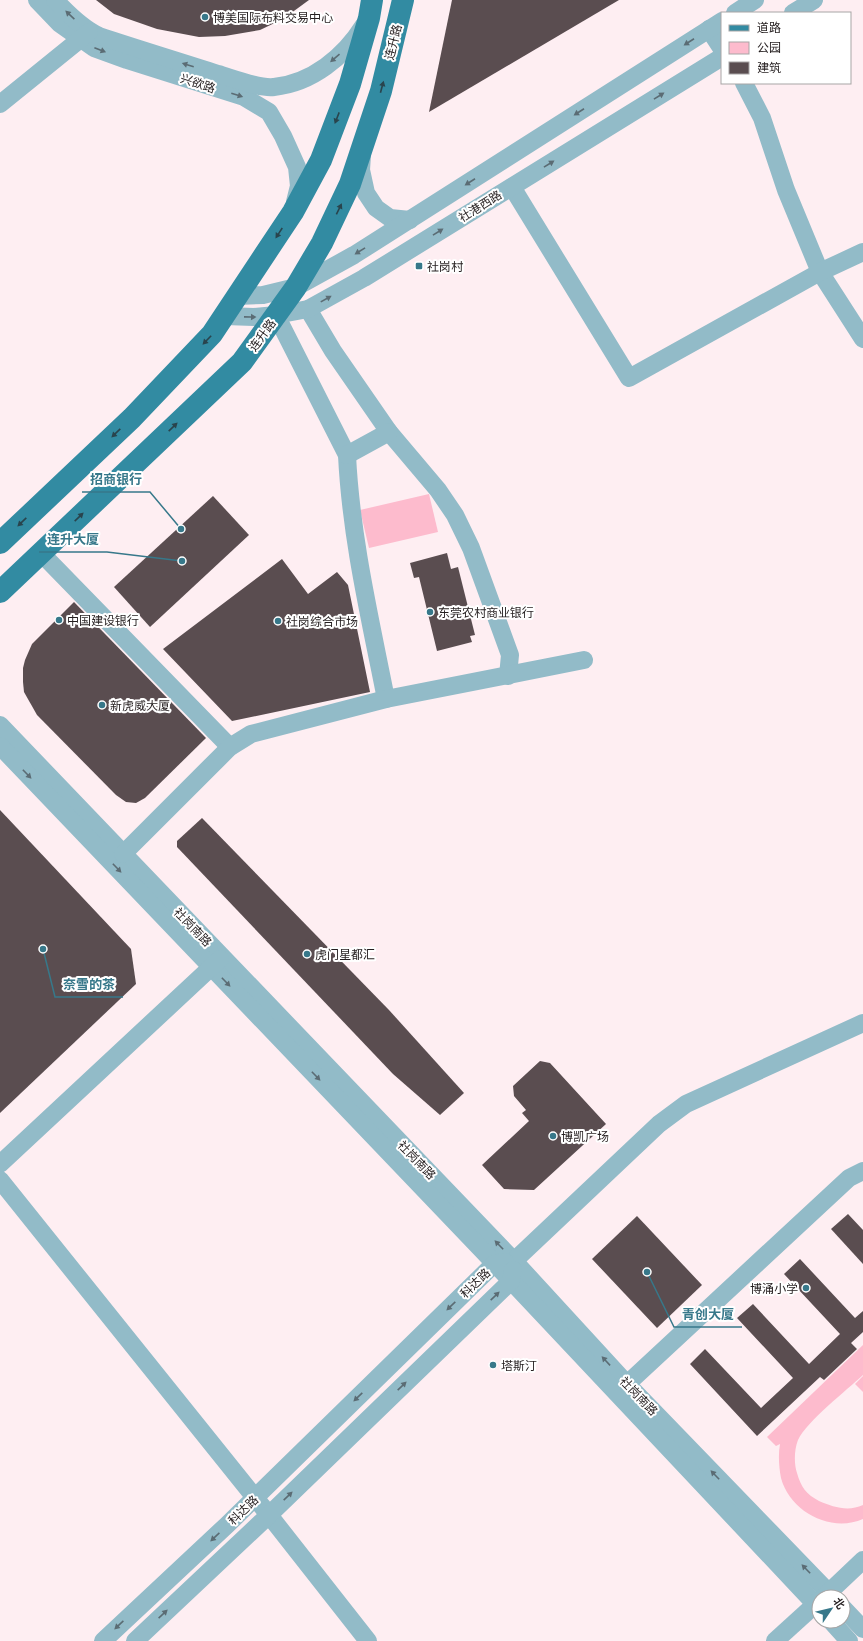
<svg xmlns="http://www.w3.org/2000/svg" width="863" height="1641" font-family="Mulish,'Noto Sans SC',sans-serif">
<rect width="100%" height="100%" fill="#feeef2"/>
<!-- green -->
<g fill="#fdbbcd">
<path d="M429,494l9,38 -69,16 -9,-38z"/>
<path d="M863,1345v30c-16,15 -56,46 -65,65 -4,10 -4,24 -1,33 4,14 9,21 22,28 14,6 29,11 44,4v14c-32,14 -73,-7 -82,-41 -2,-11 -3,-23 -1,-34l-4,2 -9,-9z"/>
<path d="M863,1376v16l-8,-8z"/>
</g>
<!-- building -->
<g fill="#5a4d50">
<path d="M96,0h213l-26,19 -23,11 -35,6 -26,1 -42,-8 -43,-15z"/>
<path d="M452,0h167l-190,112z"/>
<path d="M213,496l36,39 -99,92 -36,-40z"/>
<path d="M447,553l4,16 7,-2 17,68 -5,1 2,6 -35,9 -18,-74 -5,1 -4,-15z"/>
<path d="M282,559l26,35 29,-22 11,13 22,107 -138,29 -69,-72z"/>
<path d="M74,602l132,136 -61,60 -9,5 -10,-1 -10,-7 -79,-80 -13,-23 -1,-10v-14l2,-8 7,-16z"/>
<path d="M0,810l131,139 5,35 -136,129z"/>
<path d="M202,818l187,192 75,83 -24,22 -47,-41 -216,-227v-6z"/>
<path d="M540,1061l10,2 56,61 -72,66 -30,-1 -22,-24 47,-44 -7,-8 4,-3 -12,-14 -1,-10z"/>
<path d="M848,1214l15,16v34l-32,-35z"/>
<path d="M637,1216l65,69 -45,43 -65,-69z"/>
<path d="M800,1259l55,59 8,-7v21l-12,11 6,6 -33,31 -4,-3 -63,59 -67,-72 15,-15 56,59 32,-30 -56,-60 16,-14 56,60 31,-30 -56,-60z"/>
</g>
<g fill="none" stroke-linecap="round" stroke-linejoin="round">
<!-- minor -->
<g stroke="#92bbc8" stroke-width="18">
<path d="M37,0l23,24 34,24 33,12 117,37 25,15 14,24 14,31 2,19 -4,16"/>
<path d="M55,0c13,14 27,28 44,36 39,13 79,25 119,38 14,4 42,15 56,13 38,-4 70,-30 90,-62"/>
<path d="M735,13l20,-13"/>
<path d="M793,13l21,-13"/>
<path d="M709,29l13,20"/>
<path d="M744,83l18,35 24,72 34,82 43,67"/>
<path d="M0,104l89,-72"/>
<path d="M362,155l-1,15 5,23 10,15 14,10 20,2"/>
<path d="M512,187l117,191 191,-106 43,-20"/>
<path d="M237,296l26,-1 33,-8 58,-32 368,-234"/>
<path d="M308,309l25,42 56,81 49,58 17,25 16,33 39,107 -2,21"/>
<path d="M276,315l71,140c4,83 23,163 39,244"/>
<path d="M225,316l29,1 22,-2 32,-6 56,-31 358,-221"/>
<path d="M347,455l42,-23"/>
<path d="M41,553l189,194"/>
<path d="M0,725l514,536 113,123 206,213"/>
<path d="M0,746l483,505 336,357"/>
<path d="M123,854l107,-107 21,-13 135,-35 198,-39"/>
<path d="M0,1164l220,-205"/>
<path d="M0,1180l269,335 99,126"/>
<path d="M514,1261l145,-137 27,-20 177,-81"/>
<path d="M627,1384l222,-206 14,-7"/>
<path d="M824,1597l39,-37"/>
<path d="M843,1608l20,21"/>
<path d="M831,1621l18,20"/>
<path d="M103,1641l124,-116 267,-261 11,-2"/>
<path d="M135,1641l134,-126 242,-234 2,-11"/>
<path d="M775,1641l44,-40"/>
</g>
<!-- major -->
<g stroke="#328ba2" stroke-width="22">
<path d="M0,543l132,-125 80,-84 81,-122 28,-52 29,-76 19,-66 3,-18"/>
<path d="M0,592l242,-230 54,-75 26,-44 28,-59 31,-93 22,-91"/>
</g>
</g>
<!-- one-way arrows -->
<defs><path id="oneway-solid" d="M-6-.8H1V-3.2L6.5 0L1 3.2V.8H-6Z"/></defs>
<g fill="#5b6c74">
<use href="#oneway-solid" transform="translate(70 15) rotate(-137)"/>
<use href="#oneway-solid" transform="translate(689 42) rotate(147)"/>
<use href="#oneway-solid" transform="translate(100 50) rotate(21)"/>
<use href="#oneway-solid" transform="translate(335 58) rotate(139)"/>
<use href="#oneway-solid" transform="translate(188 65) rotate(-163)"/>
<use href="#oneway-solid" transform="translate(237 95) rotate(18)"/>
<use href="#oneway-solid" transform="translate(659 96) rotate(-32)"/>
<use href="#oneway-solid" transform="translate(579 112) rotate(147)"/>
<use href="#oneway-solid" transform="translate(549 164) rotate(-32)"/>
<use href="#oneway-solid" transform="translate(470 182) rotate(147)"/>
<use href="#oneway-solid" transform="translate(438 232) rotate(-32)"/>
<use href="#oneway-solid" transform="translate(360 251) rotate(148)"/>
<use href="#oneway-solid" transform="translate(326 299) rotate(-29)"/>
<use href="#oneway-solid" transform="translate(250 317) rotate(1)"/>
<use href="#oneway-solid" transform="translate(27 774) rotate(46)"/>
<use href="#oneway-solid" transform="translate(117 868) rotate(46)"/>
<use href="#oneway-solid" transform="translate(226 982) rotate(46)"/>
<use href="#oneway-solid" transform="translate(316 1076) rotate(46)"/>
<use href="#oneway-solid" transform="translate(499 1245) rotate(-134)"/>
<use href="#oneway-solid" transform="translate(495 1296) rotate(-44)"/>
<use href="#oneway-solid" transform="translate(451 1306) rotate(136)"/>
<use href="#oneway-solid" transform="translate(606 1361) rotate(-133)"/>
<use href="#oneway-solid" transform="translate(402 1386) rotate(-44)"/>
<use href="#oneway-solid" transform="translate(358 1397) rotate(136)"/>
<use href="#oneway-solid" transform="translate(715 1475) rotate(-134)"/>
<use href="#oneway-solid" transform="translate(288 1496) rotate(-44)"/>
<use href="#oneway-solid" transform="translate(215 1537) rotate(137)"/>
<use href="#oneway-solid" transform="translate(806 1569) rotate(-134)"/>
<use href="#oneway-solid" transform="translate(163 1614) rotate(-43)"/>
<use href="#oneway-solid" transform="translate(119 1625) rotate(137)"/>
</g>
<g fill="#29444d">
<use href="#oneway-solid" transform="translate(382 87) rotate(-75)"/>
<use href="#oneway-solid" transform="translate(337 118) rotate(111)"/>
<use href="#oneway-solid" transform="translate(339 209) rotate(-64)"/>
<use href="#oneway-solid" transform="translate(279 233) rotate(123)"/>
<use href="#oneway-solid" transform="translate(207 340) rotate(134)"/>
<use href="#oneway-solid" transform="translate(173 427) rotate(-44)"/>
<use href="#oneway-solid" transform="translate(116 433) rotate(136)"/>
<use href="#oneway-solid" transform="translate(79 517) rotate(-44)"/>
<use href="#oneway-solid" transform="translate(22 522) rotate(136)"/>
</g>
<!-- markers -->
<g fill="#37788a" stroke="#fff" stroke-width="1.5">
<circle cx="205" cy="17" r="4"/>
<rect x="415" y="262" width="8" height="8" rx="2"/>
<circle cx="430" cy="612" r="4"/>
<circle cx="59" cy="620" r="4"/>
<circle cx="278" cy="621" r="4"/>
<circle cx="102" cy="705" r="4"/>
<circle cx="307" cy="954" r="4"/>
<circle cx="553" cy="1136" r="4"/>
<circle cx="806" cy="1288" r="4"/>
<circle cx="493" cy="1365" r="4"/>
</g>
<g text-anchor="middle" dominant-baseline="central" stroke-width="4" stroke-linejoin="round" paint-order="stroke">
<!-- poi labels -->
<g font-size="12" fill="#241e1f" stroke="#fff" text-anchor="start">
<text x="213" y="17">博美国际布料交易中心</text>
<text x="427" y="266">社岗村</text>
<text x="438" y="612">东莞农村商业银行</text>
<text x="67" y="620">中国建设银行</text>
<text x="286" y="621">社岗综合市场</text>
<text x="110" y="705">新虎威大厦</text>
<text x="315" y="954">虎门星都汇</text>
<text x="561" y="1136">博凯广场</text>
<text x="798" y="1288" text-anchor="end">博涌小学</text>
<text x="501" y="1365">塔斯汀</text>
</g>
<!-- street labels -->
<g font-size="12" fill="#241e1f" stroke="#fff">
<text transform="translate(393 42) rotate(-76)">连升路</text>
<text transform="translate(198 83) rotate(18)">兴欲路</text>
<text transform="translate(480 206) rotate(-32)">社港西路</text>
<text transform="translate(262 335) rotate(-54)">连升路</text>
<text transform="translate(193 927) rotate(46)">社岗南路</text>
<text transform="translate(417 1160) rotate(46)">社岗南路</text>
<text transform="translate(475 1283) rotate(-44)">科达路</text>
<text transform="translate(639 1396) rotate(46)">社岗南路</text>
<text transform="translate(243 1510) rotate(-44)">科达路</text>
</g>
</g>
<!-- callouts -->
<path fill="none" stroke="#37788a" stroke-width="1.5" d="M181 529L150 492H82M182 561L107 552H39M43 949L55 997H123M647 1272L674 1327H742"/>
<g fill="#37788a" stroke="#fff" stroke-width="1.5">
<circle cx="181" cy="529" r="4"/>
<circle cx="182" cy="561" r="4"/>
<circle cx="43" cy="949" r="4"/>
<circle cx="647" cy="1272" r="4"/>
</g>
<g font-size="13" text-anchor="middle" font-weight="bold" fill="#37788a" stroke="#fff" stroke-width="4" stroke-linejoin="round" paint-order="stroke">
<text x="116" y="484">招商银行</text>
<text x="73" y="544">连升大厦</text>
<text x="89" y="989">奈雪的茶</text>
<text x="708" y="1319">青创大厦</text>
</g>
<!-- legend -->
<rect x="721" y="12" width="130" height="72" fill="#ffffff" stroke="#a7a5a5"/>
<rect x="729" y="25" width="20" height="6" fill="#328ba2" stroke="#a7a5a5"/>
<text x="757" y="32" font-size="12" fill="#241e1f">道路</text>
<rect x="729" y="42" width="20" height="12" fill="#fdbbcd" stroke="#a7a5a5"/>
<text x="757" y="52" font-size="12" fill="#241e1f">公园</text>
<rect x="729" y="62" width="20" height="12" fill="#5a4d50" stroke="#a7a5a5"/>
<text x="757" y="72" font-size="12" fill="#241e1f">建筑</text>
<!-- north arrow -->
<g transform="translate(831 1609) rotate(55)"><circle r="19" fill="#ffffff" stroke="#a7a5a5"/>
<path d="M0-3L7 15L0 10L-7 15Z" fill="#37788a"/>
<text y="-6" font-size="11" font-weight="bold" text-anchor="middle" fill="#241e1f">北</text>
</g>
</svg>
